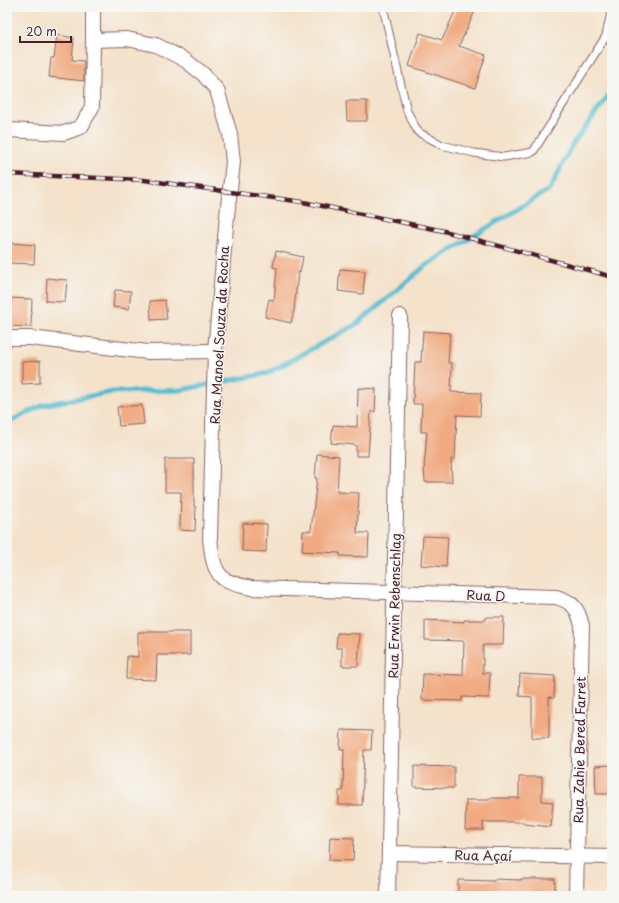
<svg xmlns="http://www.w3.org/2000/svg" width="619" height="903" font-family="'Playpen Sans',sans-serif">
<rect width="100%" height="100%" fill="#f6f6f2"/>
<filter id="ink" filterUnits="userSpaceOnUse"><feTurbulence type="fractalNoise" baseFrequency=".025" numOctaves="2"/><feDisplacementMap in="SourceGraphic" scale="8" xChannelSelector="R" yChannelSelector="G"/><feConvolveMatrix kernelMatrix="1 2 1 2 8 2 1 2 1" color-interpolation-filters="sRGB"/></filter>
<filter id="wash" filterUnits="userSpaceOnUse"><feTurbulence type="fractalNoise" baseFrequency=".012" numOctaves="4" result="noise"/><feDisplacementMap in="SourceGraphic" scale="16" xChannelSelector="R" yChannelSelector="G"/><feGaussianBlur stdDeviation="0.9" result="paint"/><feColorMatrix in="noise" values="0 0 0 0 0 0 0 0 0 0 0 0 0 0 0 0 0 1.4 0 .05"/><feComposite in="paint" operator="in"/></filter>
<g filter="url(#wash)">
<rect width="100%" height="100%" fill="#f4e2ca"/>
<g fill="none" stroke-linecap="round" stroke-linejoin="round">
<!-- stream -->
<path stroke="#52bccf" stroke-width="5" d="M7,423l36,-18 69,-13 69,-2 87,-17 89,-49 68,-58 125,-77 22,-44 40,-54"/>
</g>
<g id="blocks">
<!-- building -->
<g fill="#f1aa81">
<path d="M457,7h20l-18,39 27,9 -11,33 -66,-22 11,-33 22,7z"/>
<path d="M57,35l17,3 -2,22 12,1v20l-35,-4 2,-19h3z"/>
<path d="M346,101h21v20h-20z"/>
<path d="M10,243l25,2 -1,19 -26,-1z"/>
<path d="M276,251l27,6 -3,16 -2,-1 -4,38 -3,13 -26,-6 4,-18 5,1 3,-32 -4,-1z"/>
<path d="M340,269l25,2 -2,23 -25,-3z"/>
<path d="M47,278l20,2 -2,22 -19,-1z"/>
<path d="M115,290l16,1 -2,18 -16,-2z"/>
<path d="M7,298l25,1 -1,28 -24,-1z"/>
<path d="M165,300l2,19 -16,1 -1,-19z"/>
<path d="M423,331l27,2 -2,30h4l-1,29 30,1 -1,23 -23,-1 -2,44h-4l1,23h-27l-1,-13 3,-37h-6l1,-28h-9l2,-42h6z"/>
<path d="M40,361v22l-18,1v-22z"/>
<path d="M358,388l18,1 -1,23 -4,-1 -3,45h-12v-11l-25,-2 2,-18 24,2z"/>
<path d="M142,405l2,19 -25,2 -2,-19z"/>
<path d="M317,454l22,2 -2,36 22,1 -2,40h12l-1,24 -28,-1v-3l-38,-2 1,-20h8l6,-53h-2z"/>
<path d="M165,459h29v48h2l-1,24 -15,-1 1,-38h-16z"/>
<path d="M243,523l24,1 -1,28 -24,-1z"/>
<path d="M423,536l25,1 -2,30 -25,-2z"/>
<path d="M486,617h18l-1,28h-20v28h7l-1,25 -27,-1v4l-40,-1 1,-26 40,1 1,-34 -39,-1v-20l39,2v-2h22z"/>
<path d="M138,632h52v23h-33l-1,25 -30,-1 1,-23 11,1z"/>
<path d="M337,633l23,1 -2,32h-16v-18h-6z"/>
<path d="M520,674l35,2 -1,22 -5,-1v41h-17v-41l-13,-1z"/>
<path d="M341,730l31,1 -1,19h-7l-2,55h-23v-14h4l1,-42h-4z"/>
<path d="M612,765v29h-16l-1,-28z"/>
<path d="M414,766l40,1v21l-40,-1z"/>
<path d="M519,777h23v24l11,1 -2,25 -27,-3v-2h-41v8h-18l1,-30h23v-2h30z"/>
<path d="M330,837l24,1 -1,23 -24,-1z"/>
<path d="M494,879l27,1v-1h34v17h-97v-16l36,1z"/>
</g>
</g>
</g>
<g filter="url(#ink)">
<use href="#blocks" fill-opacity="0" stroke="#866363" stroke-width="1"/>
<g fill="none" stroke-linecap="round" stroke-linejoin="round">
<defs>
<path id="lane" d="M383,7l24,104 11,21 24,13 32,8 30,4 29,-5 73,-116 6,-28"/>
<g id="street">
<path d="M93,7v33l34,-1 29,6 29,15 18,14 14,16 13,44 3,28 -6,54 -12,135 -5,188c2,12 2,28 11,37 5,7 22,10 30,12l305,9c17,5 22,11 26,29l-6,270"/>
<path d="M7,130l57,3 17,-6 11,-20 1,-67"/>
<path d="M7,338h23l118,14 67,-1"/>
<path d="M389,853l223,4"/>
<path d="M388,896l12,-580"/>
</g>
</defs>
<!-- lane casing -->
<use href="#lane" stroke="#866363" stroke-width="9"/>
<!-- street casing -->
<use href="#street" stroke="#866363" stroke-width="16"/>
<!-- lane -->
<use href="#lane" stroke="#fff" stroke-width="7"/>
<!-- street -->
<use href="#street" stroke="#fff" stroke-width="14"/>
<defs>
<path id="rail" d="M7,174l137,6 159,22 141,29 151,41 17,5"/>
</defs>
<!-- rail casing -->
<use href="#rail" stroke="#4a1f2b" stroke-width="4.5"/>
<!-- rail -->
<use href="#rail" stroke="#f6f6f2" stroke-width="3" stroke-dasharray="9" stroke-linecap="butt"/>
</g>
</g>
<g text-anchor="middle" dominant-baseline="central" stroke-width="3" stroke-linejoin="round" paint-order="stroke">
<!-- street labels -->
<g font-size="13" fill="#4a1f2b" stroke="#f6f6f2">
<text transform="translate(219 335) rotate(-87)">Rua Manoel Souza da Rocha</text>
<text transform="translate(486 595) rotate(2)">Rua D</text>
<text transform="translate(394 606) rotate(-89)">Rua Erwin Rebenschlag</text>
<text transform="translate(579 750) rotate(-89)">Rua Zahie Bered Farret</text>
<text transform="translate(483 855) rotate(1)">Rua Açaí</text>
</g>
</g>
<!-- margin -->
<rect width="619" height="903" fill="none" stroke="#f6f6f2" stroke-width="24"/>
<!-- scale -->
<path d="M20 36v6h51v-6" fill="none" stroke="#4a1f2b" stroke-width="2"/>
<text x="26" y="36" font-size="12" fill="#4a1f2b" stroke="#f6f6f2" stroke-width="3" paint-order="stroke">20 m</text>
</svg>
